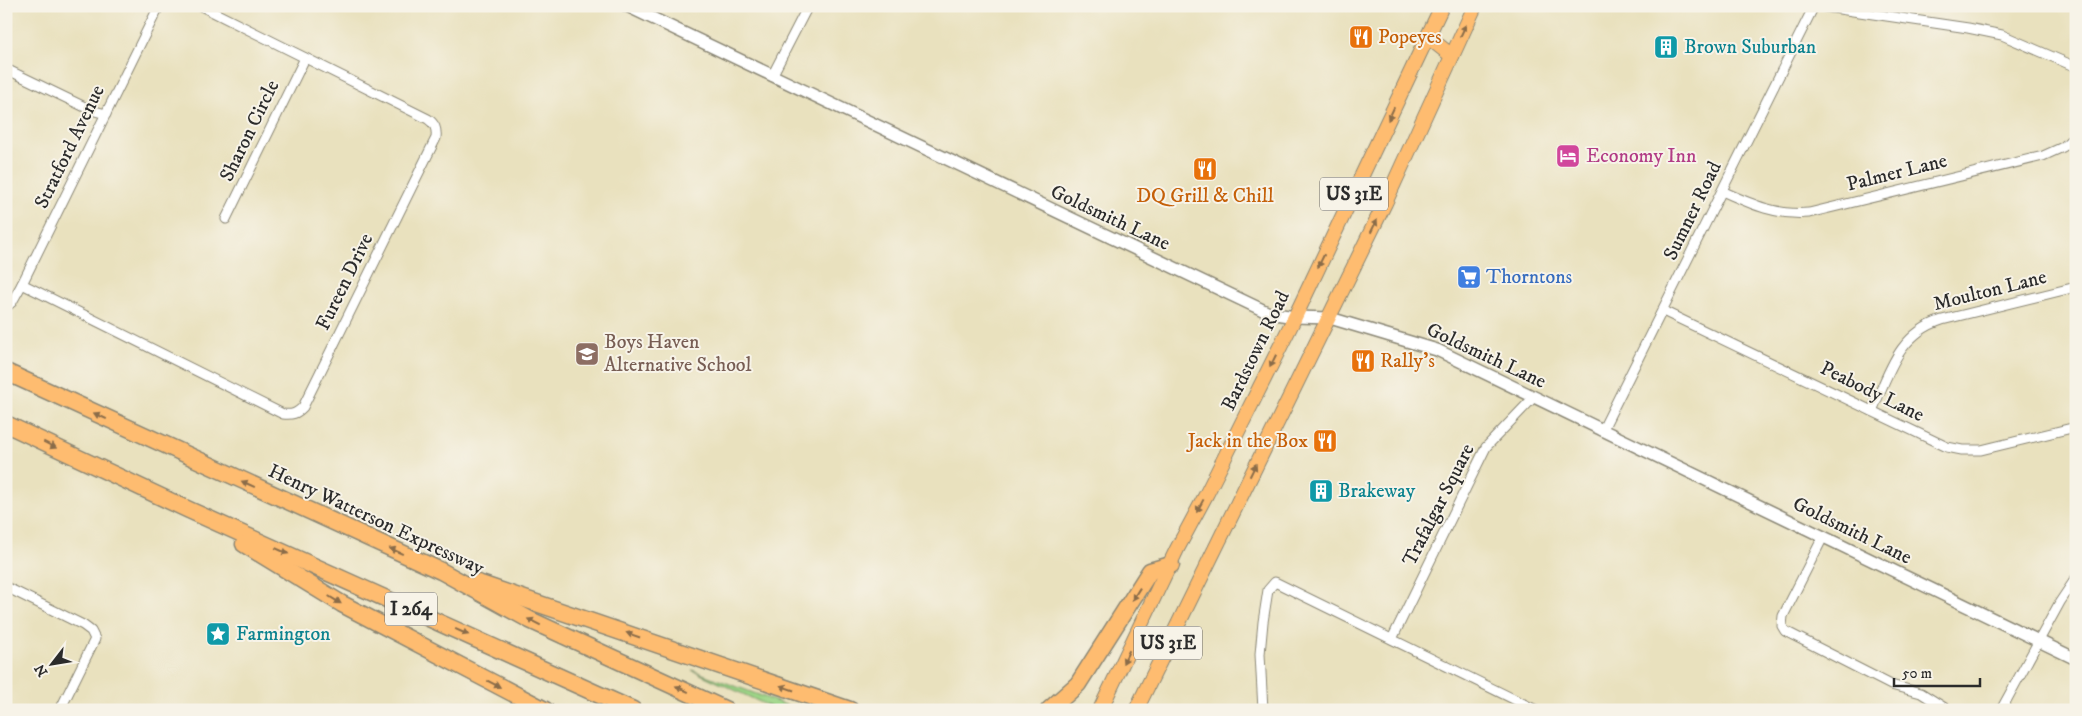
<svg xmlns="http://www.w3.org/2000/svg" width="2082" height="716" font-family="'IM FELL DW Pica',serif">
<rect width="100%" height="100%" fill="#f7f3e8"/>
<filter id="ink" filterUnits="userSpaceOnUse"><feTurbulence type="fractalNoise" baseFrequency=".02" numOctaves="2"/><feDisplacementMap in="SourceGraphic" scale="10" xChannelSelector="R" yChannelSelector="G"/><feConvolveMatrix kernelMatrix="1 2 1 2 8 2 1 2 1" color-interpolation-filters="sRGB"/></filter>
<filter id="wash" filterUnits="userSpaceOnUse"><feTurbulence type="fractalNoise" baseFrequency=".0096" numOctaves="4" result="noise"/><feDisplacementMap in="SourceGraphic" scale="20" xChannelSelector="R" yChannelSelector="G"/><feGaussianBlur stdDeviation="1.12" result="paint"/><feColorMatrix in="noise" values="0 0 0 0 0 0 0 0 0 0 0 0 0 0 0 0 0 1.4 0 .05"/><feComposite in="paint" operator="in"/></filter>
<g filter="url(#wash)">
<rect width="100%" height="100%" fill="#e9e1be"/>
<!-- green -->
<path fill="#9dd587" stroke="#648059" d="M692,670l107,40h-22z"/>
</g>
<g filter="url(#ink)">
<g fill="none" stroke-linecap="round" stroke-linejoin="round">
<defs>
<g id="minor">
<path d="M1819,6l149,22 34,7 74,32"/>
<path d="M6,69l85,41 15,4"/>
<path d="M772,76l36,-70"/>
<path d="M1722,191c29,13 55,25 87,22l234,-57 20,-9 13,-12"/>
<path d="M226,219l79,-161"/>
<path d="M22,284l261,130c9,1 13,0 20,-7l133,-269c1,-9 -1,-14 -8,-19l-227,-113"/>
<path d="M6,307l6,-5 10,-18 137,-278"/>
<path d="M1663,311l284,136 15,3h19l95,-23"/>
<path d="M1872,411c17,-38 26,-77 70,-91l134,-33"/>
<path d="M1602,431l212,-425"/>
<path d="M1823,537l-40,79 -1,10 3,5 106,54 30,8 27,17"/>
<path d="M6,587l77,38 8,6 4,8 -35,71"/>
<path d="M1392,639l94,-192 47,-49"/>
<path d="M1263,710l-3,-56 3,-32 5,-32 7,-8 261,128"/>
<path d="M2001,710l59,-108 16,-24"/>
</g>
<path id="tertiary" d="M627,6l642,307 26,4 35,1 107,32 639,309"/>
<g id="primary">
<path d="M1428,37l24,19"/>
<path d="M1100,710l77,-161 30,-56 88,-176 147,-311"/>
<path d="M1136,710l249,-507 90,-197"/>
</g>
<g id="motorway">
<path d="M6,372l435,199 89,49 196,90"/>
<path d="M6,424l183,86 444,200"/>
<path d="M244,544l98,60 203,106"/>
<path d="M478,583l372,127"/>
<path d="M1049,710l29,-26 72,-113 21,-6"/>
</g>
</defs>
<!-- minor casing -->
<use href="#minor" stroke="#8a8674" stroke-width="11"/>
<!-- tertiary casing -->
<use href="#tertiary" stroke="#8a8674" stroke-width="14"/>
<!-- primary casing -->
<use href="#primary" stroke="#8a8674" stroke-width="16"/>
<!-- motorway casing -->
<use href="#motorway" stroke="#8a8674" stroke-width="19"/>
<!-- minor -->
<use href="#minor" stroke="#fff" stroke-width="9"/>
<!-- tertiary -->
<use href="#tertiary" stroke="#fff" stroke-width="11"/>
<!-- primary -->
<use href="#primary" stroke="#febc70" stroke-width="14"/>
<!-- motorway -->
<use href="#motorway" stroke="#febc70" stroke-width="16"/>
</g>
<!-- one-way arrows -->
<defs><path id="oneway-solid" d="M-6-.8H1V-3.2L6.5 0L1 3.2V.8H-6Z" transform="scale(1.25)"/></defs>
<g fill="#8a6c4a">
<use href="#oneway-solid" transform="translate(1463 31) rotate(-65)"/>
<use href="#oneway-solid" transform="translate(1391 114) rotate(115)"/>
<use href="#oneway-solid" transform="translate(1374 226) rotate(-64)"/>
<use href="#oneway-solid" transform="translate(1321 261) rotate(116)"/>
<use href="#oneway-solid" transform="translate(1273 361) rotate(116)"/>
<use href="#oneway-solid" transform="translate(100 416) rotate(-155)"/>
<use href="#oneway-solid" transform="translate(50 445) rotate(26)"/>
<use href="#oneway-solid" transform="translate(1253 470) rotate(-64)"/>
<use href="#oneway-solid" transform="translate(248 484) rotate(-156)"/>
<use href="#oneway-solid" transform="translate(1200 506) rotate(118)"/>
<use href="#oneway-solid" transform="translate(282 551) rotate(24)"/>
<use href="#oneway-solid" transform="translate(396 551) rotate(-156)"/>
<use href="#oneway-solid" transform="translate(1136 594) rotate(122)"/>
<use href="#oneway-solid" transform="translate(335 600) rotate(32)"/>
<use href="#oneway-solid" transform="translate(534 622) rotate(-154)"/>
<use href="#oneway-solid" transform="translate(462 632) rotate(24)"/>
<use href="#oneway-solid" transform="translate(633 635) rotate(-161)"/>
<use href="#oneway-solid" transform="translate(1126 657) rotate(116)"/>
<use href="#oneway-solid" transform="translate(494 684) rotate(27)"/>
<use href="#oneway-solid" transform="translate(787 688) rotate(-161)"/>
<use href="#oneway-solid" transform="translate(682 689) rotate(-155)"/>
</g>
</g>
<!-- icons -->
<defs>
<symbol id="restaurant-square" viewBox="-11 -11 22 22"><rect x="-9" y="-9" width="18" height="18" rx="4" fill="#e8710a" stroke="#f7f3e8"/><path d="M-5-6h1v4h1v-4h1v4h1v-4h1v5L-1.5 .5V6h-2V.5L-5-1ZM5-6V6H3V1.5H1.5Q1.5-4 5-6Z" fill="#fff"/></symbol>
<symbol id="building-square" viewBox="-11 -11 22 22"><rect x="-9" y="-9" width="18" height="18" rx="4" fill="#0f9aa8" stroke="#f7f3e8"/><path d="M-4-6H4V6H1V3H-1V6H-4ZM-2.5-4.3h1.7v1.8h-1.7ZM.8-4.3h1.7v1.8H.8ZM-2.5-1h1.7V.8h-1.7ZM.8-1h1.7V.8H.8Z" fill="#fff"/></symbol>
<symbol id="hotel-square" viewBox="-11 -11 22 22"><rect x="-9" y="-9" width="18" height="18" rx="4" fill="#d1479c" stroke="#f7f3e8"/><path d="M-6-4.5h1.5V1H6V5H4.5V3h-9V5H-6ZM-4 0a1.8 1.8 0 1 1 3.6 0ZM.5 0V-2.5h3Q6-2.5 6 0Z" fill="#fff"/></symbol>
<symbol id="supermarket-square" viewBox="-11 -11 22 22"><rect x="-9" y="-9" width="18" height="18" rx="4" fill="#3f7fe0" stroke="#f7f3e8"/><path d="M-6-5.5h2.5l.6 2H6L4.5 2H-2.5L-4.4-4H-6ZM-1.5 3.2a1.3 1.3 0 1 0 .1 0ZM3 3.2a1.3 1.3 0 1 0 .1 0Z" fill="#fff"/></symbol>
<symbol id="school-square" viewBox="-11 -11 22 22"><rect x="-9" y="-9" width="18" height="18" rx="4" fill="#8d6e63" stroke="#f7f3e8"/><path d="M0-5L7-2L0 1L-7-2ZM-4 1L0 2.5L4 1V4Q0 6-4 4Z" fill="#fff"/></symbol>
<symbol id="sight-square" viewBox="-11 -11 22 22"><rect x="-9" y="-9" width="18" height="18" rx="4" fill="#0f9aa8" stroke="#f7f3e8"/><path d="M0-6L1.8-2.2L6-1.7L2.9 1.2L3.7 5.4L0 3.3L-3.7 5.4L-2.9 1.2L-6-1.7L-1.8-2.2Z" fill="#fff"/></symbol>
</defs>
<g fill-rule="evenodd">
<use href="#restaurant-square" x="1347" y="23" width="28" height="28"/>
<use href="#building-square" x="1652" y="33" width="28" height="28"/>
<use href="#hotel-square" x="1554" y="142" width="28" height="28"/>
<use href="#restaurant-square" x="1191" y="155" width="28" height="28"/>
<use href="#supermarket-square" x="1455" y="263" width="28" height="28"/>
<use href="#school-square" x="573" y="340" width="28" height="28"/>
<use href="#restaurant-square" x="1349" y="347" width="28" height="28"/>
<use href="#restaurant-square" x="1311" y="427" width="28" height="28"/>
<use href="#building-square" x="1307" y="477" width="28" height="28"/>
<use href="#sight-square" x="204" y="620" width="28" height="28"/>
</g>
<g text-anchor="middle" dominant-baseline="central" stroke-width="4" stroke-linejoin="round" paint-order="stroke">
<!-- shield labels -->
<g fill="#f7f3e8" stroke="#686764" stroke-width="1">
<rect x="1320" y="177.5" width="68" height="33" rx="4"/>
<rect x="385" y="592.5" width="52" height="33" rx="4"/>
<rect x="1134" y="626.5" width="68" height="33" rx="4"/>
</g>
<g font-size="19" font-weight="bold" fill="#2b2b2b">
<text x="1354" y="194">US 31E</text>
<text x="411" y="609">I 264</text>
<text x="1168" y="643">US 31E</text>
</g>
<!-- food labels -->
<g font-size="20" fill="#c56008" stroke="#f7f3e8" text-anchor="start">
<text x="1378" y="37">Popeyes</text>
<text x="1205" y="196" text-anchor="middle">DQ Grill &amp; Chill</text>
<text x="1380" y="361">Rally's</text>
<text x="1308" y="441" text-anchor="end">Jack in the Box</text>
</g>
<!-- culture labels -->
<g font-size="20" fill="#0d838f" stroke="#f7f3e8" text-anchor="start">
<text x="1684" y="47">Brown Suburban</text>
<text x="1338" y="491">Brakeway</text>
<text x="236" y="634">Farmington</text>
</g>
<!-- street labels -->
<g font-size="20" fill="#2b2b2b" stroke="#f7f3e8">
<text transform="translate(250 131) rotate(-64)">Sharon Circle</text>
<text transform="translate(70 147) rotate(-64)">Stratford Avenue</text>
<text transform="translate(1897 173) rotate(-14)">Palmer Lane</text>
<text transform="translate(1693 211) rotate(-64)">Sumner Road</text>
<text transform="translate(1110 218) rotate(25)">Goldsmith Lane</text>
<text transform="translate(345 282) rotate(-64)">Fureen Drive</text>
<text transform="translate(1990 291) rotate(-14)">Moulton Lane</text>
<text transform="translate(1256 351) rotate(-64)">Bardstown Road</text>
<text transform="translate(1486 356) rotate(25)">Goldsmith Lane</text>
<text transform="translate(1872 392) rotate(26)">Peabody Lane</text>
<text transform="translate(1439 505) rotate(-63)">Trafalgar Square</text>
<text transform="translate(376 520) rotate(25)">Henry Watterson Expressway</text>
<text transform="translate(1852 531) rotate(26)">Goldsmith Lane</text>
</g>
<!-- hotel labels -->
<g font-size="20" fill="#b23c85" stroke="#f7f3e8" text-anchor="start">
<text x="1586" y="156">Economy Inn</text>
</g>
<!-- shop labels -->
<g font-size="20" fill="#366cbe" stroke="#f7f3e8" text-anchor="start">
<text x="1486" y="277">Thorntons</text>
</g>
<!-- education labels -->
<g font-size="20" fill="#785e54" stroke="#f7f3e8" text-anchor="start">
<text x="604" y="342">Boys Haven<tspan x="604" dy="23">Alternative School</tspan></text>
</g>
</g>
<!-- margin -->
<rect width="2082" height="716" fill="none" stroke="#f7f3e8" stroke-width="25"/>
<!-- north arrow -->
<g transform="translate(52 664) rotate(239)" stroke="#f7f3e8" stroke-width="4" paint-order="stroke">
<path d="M0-4L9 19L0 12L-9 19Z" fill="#2b2b2b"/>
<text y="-8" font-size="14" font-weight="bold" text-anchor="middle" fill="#2b2b2b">N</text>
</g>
<!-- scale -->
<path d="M1894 678v8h86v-8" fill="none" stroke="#2b2b2b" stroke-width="2.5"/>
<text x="1902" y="678" font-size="15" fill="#2b2b2b" stroke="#f7f3e8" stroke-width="4" paint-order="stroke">50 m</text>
</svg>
